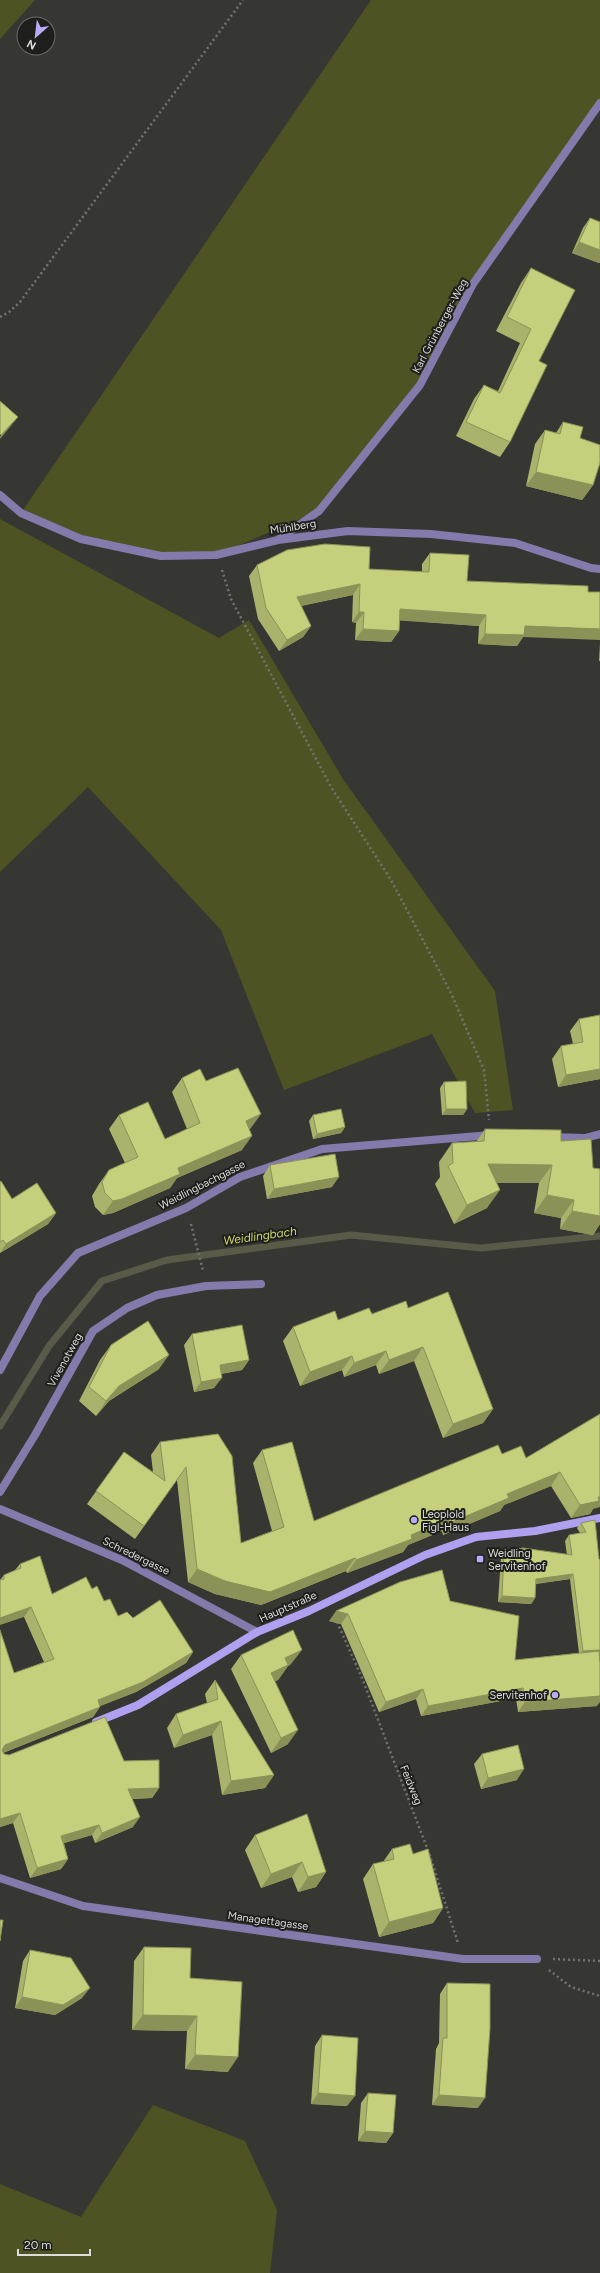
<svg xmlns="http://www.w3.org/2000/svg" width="600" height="2273" font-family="Figtree,sans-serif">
<rect width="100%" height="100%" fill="#363733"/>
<!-- green -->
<g fill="#4f5323">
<path d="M0,0h35l-35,39z"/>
<path d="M371,0h229v103l-127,181 -53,101 -101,126 -103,44 -55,1 -80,-17 -60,-26z"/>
<path d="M0,519l219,119 30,-18 94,159 152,212 18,119 -38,3 -43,-79 -148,56 -63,-160 -133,-143 -88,85z"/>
<path d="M153,2105l92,36 32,69 -7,63h-270v-89l81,33z"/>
</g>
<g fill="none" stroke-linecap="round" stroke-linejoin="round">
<!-- stream -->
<path stroke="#595a48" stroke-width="7" d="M0,1426l49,-80 53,-65 65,-21 184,-25 130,13 119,-12"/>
<!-- path -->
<g stroke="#747572" stroke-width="2.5" stroke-dasharray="2 3" stroke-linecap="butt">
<path d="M0,317l9,-5 11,-10 223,-302"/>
<path d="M222,570l9,29 100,188 60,93 60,113 33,77 5,50"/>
<path d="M191,1224l12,47"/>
<path d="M337,1622l25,56 67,175 29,90"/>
<path d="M553,1959l47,2"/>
<path d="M549,1970l22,17 29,9"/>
</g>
<!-- minor -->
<g stroke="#847bac" stroke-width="8">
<path d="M0,495l21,18 60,26 80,17 55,-1 62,-15 70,-9 83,3 84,9 76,25 9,1"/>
<path d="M279,539l40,-28 101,-126 53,-101 127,-181"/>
<path d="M550,1137l35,1 15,-4"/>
<path d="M0,1370l40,-74 38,-43 108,-45 54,-31 82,-28 169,-14"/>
<path d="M0,1492l35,-57 58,-104 34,-23 30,-13 49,-9 55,-2"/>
<path d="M0,1509l122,51 135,72"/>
<path d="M0,1878l83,28 380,53h74"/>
</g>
<!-- secondary -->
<path stroke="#b0a0ef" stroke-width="8" d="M96,1722l42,-17 119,-73 52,-21 116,-56 51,-18 59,-6 65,-13"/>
</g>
<!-- wall -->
<g fill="#aab26b">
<path d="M590,218l10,4v40l-1,1 -27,-10 11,-25z"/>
<path d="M531,268l8,93 -29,81 -10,15 -44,-21 18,-37 10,-14 14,6 22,-48 -24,-12 25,-48z"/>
<path d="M563,422l17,16 13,47 -11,15 -56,-14 9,-42 10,-14 11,3z"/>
<path d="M430,553l37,28 56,56 -6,9 -39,-2 1,-18 -79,-6 -1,11 -8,11 -36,-2 1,-17 -4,-1 1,-27 -52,11 10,20 -8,11 -24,14 -21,-32 -9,-43 8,-11 112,4 53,3v-8z"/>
<path d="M600,643v18h-1z"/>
<path d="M600,1015v64l-42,8 -6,-28 9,-13 12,-2 -3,-13 9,-12z"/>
<path d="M182,1078l24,3 45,47 -2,1 -7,21 -65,28 -7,10 -57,25 -10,2 -8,-8 -3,-11 7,-12 10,-14 16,-7 -16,-34 10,-14 46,24 22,-10 -15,-37z"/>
<path d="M444,1082l23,27 -4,6h-21l-2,-27z"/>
<path d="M313,1115l32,12 -4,6 -28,6 -4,-18z"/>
<path d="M485,1129l76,12 32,27 7,1v55l-7,11 -33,-6 1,-11 -27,-5 5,-30h-42l-10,25 -33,16 -19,-40 5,-7 -1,-15 13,-19 24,-1z"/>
<path d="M270,1165l62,22 -65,12 -4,-23z"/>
<path d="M0,1182l12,17 44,14 -8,11 -48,29z"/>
<path d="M408,1308l85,101 -10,14 -40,15 -29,-77 -35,13 -3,-9 -32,12 -2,-7 -42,16 -17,-45 10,-14 45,-7z"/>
<path d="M192,1334l57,26 -7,10 -21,4 -7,14 -20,4 -10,-47z"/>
<path d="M111,1345l48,24 -50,32 -13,15 -17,-15 21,-41z"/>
<path d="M600,1414l-7,95 -3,5 -19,4 -20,-32 -47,19 -4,6 -57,24 -1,-4 -34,14 -5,7 -56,21 -1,-2 -85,34 -46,-11 -27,-12 -11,-102 -42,59 -48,-35 37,-52 29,20 -2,-17 9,-13 58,-8 23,109 31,-12 -19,-68 9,-13 52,71 188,-67 24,4z"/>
<path d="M595,1520l4,135 -2,51 -79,6 -2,-14 -95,18 -5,-17 -37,13 -38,-88 -12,-3 113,-51 8,31 65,59 64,-7 -9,-74 -34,5 -1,14 -4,6 -33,-2 3,-45 3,-5 63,3 -2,-14 4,-6 11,-2 -3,-5 4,-5z"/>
<path d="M20,1564l32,30 40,-5 26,27 15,2 60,34 -7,11 -50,29 -36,14 -7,11 -90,36 1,1 5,1 115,6 35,27 -7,10 -20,1 1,28 -38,16 -3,-8 -28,8 4,16 -7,10 -31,9 -17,-55 -13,4v-197l14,43 30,-11 -20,-45 -24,-37 4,-5 11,-5z"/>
<path d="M241,1655l50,9 -3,2 -10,14 -3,1 13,63 -17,9 -40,-84z"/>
<path d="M215,1680l59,95 -9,13 -43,7 -10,-60 -38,13 -7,-20 9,-14 31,-11 -2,-9z"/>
<path d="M482,1754l35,26 -36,9 -7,-25z"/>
<path d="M255,1835l71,37 -10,15 -18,5 -6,-15 -31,11 -16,-38z"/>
<path d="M392,1849l21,5 30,54 -10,15 -54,14 -16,-58 10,-15 10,-2z"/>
<path d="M144,1947l46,31 38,94 -43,-3 2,-38 -55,-1 2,-69z"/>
<path d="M30,1950l52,48 -27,17 -40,-7 8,-47z"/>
<path d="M447,1983l31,125 -46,-3 4,-56 3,-6 1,-49z"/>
<path d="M322,2035l25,71 -36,-2 4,-58z"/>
<path d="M368,2093l25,40 -7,10 -28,-2 3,-38z"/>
</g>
<!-- shaded-wall -->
<g fill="#8b9157">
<path d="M579,242l21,8v12l-1,1 -27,-10z"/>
<path d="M18,417l-8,10 -10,12v-2l1,-2z"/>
<path d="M536,472l57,13 -11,15 -56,-14z"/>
<path d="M360,584l-7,11 -64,13 8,-11z"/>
<path d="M400,609l86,6 -7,11 -87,-6z"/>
<path d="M359,612h5l-8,11 -4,-1z"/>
<path d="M311,626l-8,11 -24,14 8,-11z"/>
<path d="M525,626l75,3v11l-77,-3 -6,9 -39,-2 7,-10z"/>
<path d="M363,629l36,2 -8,11 -36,-2z"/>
<path d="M600,1069v10l-42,8 8,-12z"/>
<path d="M446,1109h21l-4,6h-21z"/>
<path d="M261,1114l-10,14 -15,8 10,-15z"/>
<path d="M345,1127l-4,6 -28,6 4,-5z"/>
<path d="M252,1136l-10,14 -65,28 -7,10 -57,25 -10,2 10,-14 65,-33z"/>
<path d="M488,1164l64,1 -13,18h-64z"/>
<path d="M339,1177l-7,10 -65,12 7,-10z"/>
<path d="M500,1190l-13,18 -33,16 13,-19z"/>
<path d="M547,1195l27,5 -13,18 -27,-5z"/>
<path d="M572,1211l28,5v8l-7,11 -33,-6z"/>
<path d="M56,1213l-8,11 -48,29 6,-9z"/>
<path d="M423,1347l-9,14 -35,13 10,-14z"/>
<path d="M386,1351l-10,14 -32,12 10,-14z"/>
<path d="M169,1355l-10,14 -50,32 -13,15 10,-15 13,-15z"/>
<path d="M352,1356l-10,14 -42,16 10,-14z"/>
<path d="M249,1360l-7,10 -29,5 7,-10z"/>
<path d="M222,1378l-8,10 -20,4 7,-10z"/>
<path d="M493,1409l-10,14 -40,15 10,-14z"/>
<path d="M560,1472l-9,14 -47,19 -4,6 -57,24 9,-13 55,-28z"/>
<path d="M598,1497h2v10l-7,2 -3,5 -19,4 9,-13z"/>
<path d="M451,1518l-9,13 -34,14 -5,7 -56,21 9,-13 55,-25z"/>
<path d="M355,1558l-9,13 -85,34 -46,-11 -27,-12 9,-13z"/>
<path d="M573,1574l-3,5 -38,5 4,-5z"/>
<path d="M502,1596l33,2 -4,6 -33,-2z"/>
<path d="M31,1607l-7,10 -24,8v-7z"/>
<path d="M336,1611l12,3 -7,10 -12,-3z"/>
<path d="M302,1650l-11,14 -3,2 -10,14 -17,8 10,-15 14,-15z"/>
<path d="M600,1650v5l-21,1 4,-5z"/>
<path d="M193,1652l-7,11 -50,29 -46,18 8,-10z"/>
<path d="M523,1688l-7,10 -95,18 7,-10z"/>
<path d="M423,1689l-7,10 -37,13 7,-10z"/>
<path d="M600,1696v6l-3,4 -79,6 7,-10z"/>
<path d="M100,1707l-7,10 -93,37v-2l5,-7z"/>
<path d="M221,1721l-9,14 -38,13 9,-13z"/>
<path d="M298,1730l-10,14 -17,9 10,-15z"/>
<path d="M524,1769l-7,11 -36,9 7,-11z"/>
<path d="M274,1775l-9,13 -43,7 9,-14z"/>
<path d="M159,1788l-7,10 -31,1 7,-10z"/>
<path d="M20,1813l-7,10 -13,4v-8z"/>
<path d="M140,1817l-7,10 -38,16 7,-10z"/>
<path d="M99,1825l-7,10 -38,11 7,-10z"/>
<path d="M68,1859l-7,10 -31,9 7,-10z"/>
<path d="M302,1862l-10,15 -31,11 10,-14z"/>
<path d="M326,1872l-10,15 -18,5 10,-15z"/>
<path d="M443,1908l-10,15 -54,14 10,-15z"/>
<path d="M90,1988l-8,10 -27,17 -40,-7 7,-11z"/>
<path d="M143,2015l54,1 -10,15 -55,-1z"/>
<path d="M195,2055l43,2 -10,15 -43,-3z"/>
<path d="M318,2093l37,3 -8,10 -36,-2z"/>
<path d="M439,2095l46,3 -7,10 -46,-3z"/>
<path d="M365,2131l28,2 -7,10 -28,-2z"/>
</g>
<!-- building -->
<g fill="#c6cf7c" stroke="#8b9157">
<path d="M590,218l10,4v28l-21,-8z"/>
<path d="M531,268l44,22 -36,71 8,4 -37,77 -44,-20 18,-37 16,8 31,-64 -24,-12z"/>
<path d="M0,401l18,16 -17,18 -1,-1z"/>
<path d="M563,422l20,5 -3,11 20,7v18l-7,22 -57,-13 9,-42 15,4z"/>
<path d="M325,544l45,3 -1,22 60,3 1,-19 39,2 -2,26 121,5v6h12v37l-75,-3 -1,9 -39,-1 1,-19 -86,-6 -1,22 -36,-2 1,-17h-5l1,-28 -63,13 14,29 -24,14 -21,-32 -9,-43 30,-15z"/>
<path d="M600,1015v54l-34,6 -5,-29 22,-4 -4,-23z"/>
<path d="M238,1068l23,46 -15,7 6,15 -74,32 2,6 -58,25 -9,2 -8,-8 -3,-11 7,-12 29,-13 -19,-42 29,-13 17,37 35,-16 -18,-45 18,-9 6,12z"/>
<path d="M466,1081l1,28h-21l-2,-27z"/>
<path d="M341,1109l4,18 -28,7 -4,-19z"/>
<path d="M485,1129l76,1v11l30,-2 2,29 7,1v47l-28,-5 2,-11 -27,-5 5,-30 -64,-1 12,26 -33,15 -19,-39 5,-3 -1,-20 32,-2z"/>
<path d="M335,1154l4,23 -65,12 -4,-24z"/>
<path d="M1,1181l11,18 25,-16 19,30 -50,31 -3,-4 -3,2v-60z"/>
<path d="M448,1292l45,117 -40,15 -30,-77 -34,13 -3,-9 -32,12 -2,-7 -42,16 -17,-45 42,-16 3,9 31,-12 3,6 34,-13 2,7z"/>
<path d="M148,1321l21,34 -50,31 -13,15 -17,-14 22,-42z"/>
<path d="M242,1325l7,35 -29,5 2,13 -21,4 -9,-48z"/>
<path d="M600,1414v83h-2l1,4 -19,4 -20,-33 -53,22 2,4 -57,24 -1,-4 -40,17 1,4 -56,21 -1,-2 -85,34 -45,-11 -28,-12 -11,-102 -42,59 -48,-35 28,-39 41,29 -5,-39 58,-8 14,22 9,87 43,-16 -22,-77 30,-8 22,79 184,-76 4,9 19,-8 5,12z"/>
<path d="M595,1520l4,39 1,1v90l-17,1 -10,-77 -37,5 -1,19 -33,-2 2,-44 19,-4 49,7 -3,-20 17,-3 -5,-9z"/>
<path d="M40,1556l12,38 34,-17 6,12 5,-3 7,15 6,-2 8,17 9,-4 6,6 27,-18 33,52 -50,30 -45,18 2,7 -95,38 -3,5 2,4 5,1 96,-38 19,44 35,-1v28l-31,1 12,28 -38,16 -3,-8 -38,11 7,23 -31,9 -17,-55 -20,6v-189l14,43 40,-14 -23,-52 -31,11v-38l4,-1v-4l17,-7 -1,-4z"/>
<path d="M442,1570l8,31 69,15 -4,44 84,-9 1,12v33l-75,6 -2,-14 -95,18 -5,-17 -37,13 -38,-88 -12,-3 64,-29z"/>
<path d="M293,1630l9,20 -17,8 3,7 -17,8 27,57 -17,8 -40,-83z"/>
<path d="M215,1680l59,95 -43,6 -10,-60 -38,14 -7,-21 42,-15z"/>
<path d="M518,1745l6,24 -36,9 -6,-24z"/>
<path d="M307,1814l19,58 -18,5 -6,-15 -31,12 -16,-39z"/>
<path d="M410,1844l3,10 15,-5 15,59 -54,14 -16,-58 21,-5 -2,-10z"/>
<path d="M0,1920h3l-3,21z"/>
<path d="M144,1947l47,1 -1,30 52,4 -4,75 -43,-2 2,-39 -54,-1z"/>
<path d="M30,1950l41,8 19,30 -27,17 -41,-8z"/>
<path d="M447,1983l43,1v45l-5,69 -46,-3 4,-57h4z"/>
<path d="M322,2035l36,3 -3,58 -37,-3z"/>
<path d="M368,2093l28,2 -3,38 -28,-2z"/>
</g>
<!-- markers -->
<g fill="#baaaf7" stroke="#1e1e1c" stroke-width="1.5">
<circle cx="414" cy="1520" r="4"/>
<rect x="476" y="1555" width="8" height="8" rx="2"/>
<circle cx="555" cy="1695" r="4"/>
</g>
<g text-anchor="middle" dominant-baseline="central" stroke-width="4" stroke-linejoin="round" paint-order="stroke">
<!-- street labels -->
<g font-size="11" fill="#dcdcda" stroke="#1e1e1c">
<text transform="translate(440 326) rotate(-62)">Karl Grünberger-Weg</text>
<text transform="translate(293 527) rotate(-9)">Mühlberg</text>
<text transform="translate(202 1185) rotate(-27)">Weidlingbachgasse</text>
<text transform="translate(65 1360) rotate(-61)">Vivenotweg</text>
<text transform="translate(136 1556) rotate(26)">Schredergasse</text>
<text transform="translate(288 1607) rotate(-24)">Hauptstraße</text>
<text transform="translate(411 1785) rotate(68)">Feidweg</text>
<text transform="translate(268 1921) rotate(8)">Managettagasse</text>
</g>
<!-- poi labels -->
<g font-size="11" fill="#dcdcda" stroke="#1e1e1c" text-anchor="start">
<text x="422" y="1514">Leoplold<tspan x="422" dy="13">Figl-Haus</tspan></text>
<text x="488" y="1553">Weidling<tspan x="488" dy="13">Servitenhof</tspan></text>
<text x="547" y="1695" text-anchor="end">Servitenhof</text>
</g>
<!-- water labels -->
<g font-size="12" font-style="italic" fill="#ccd666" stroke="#1e1e1c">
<text transform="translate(260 1236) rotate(-8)">Weidlingbach</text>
</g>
</g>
<!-- north arrow -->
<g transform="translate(36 36) rotate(208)"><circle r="19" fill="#1e1e1c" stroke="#6a6a68"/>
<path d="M0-3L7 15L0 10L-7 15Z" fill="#baaaf7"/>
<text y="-6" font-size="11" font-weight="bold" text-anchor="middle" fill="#dcdcda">N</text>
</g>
<!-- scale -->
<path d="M18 2249v6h72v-6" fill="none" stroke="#dcdcda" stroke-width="2"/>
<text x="24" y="2249" font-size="12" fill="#dcdcda" stroke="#1e1e1c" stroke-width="3" paint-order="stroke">20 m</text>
</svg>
